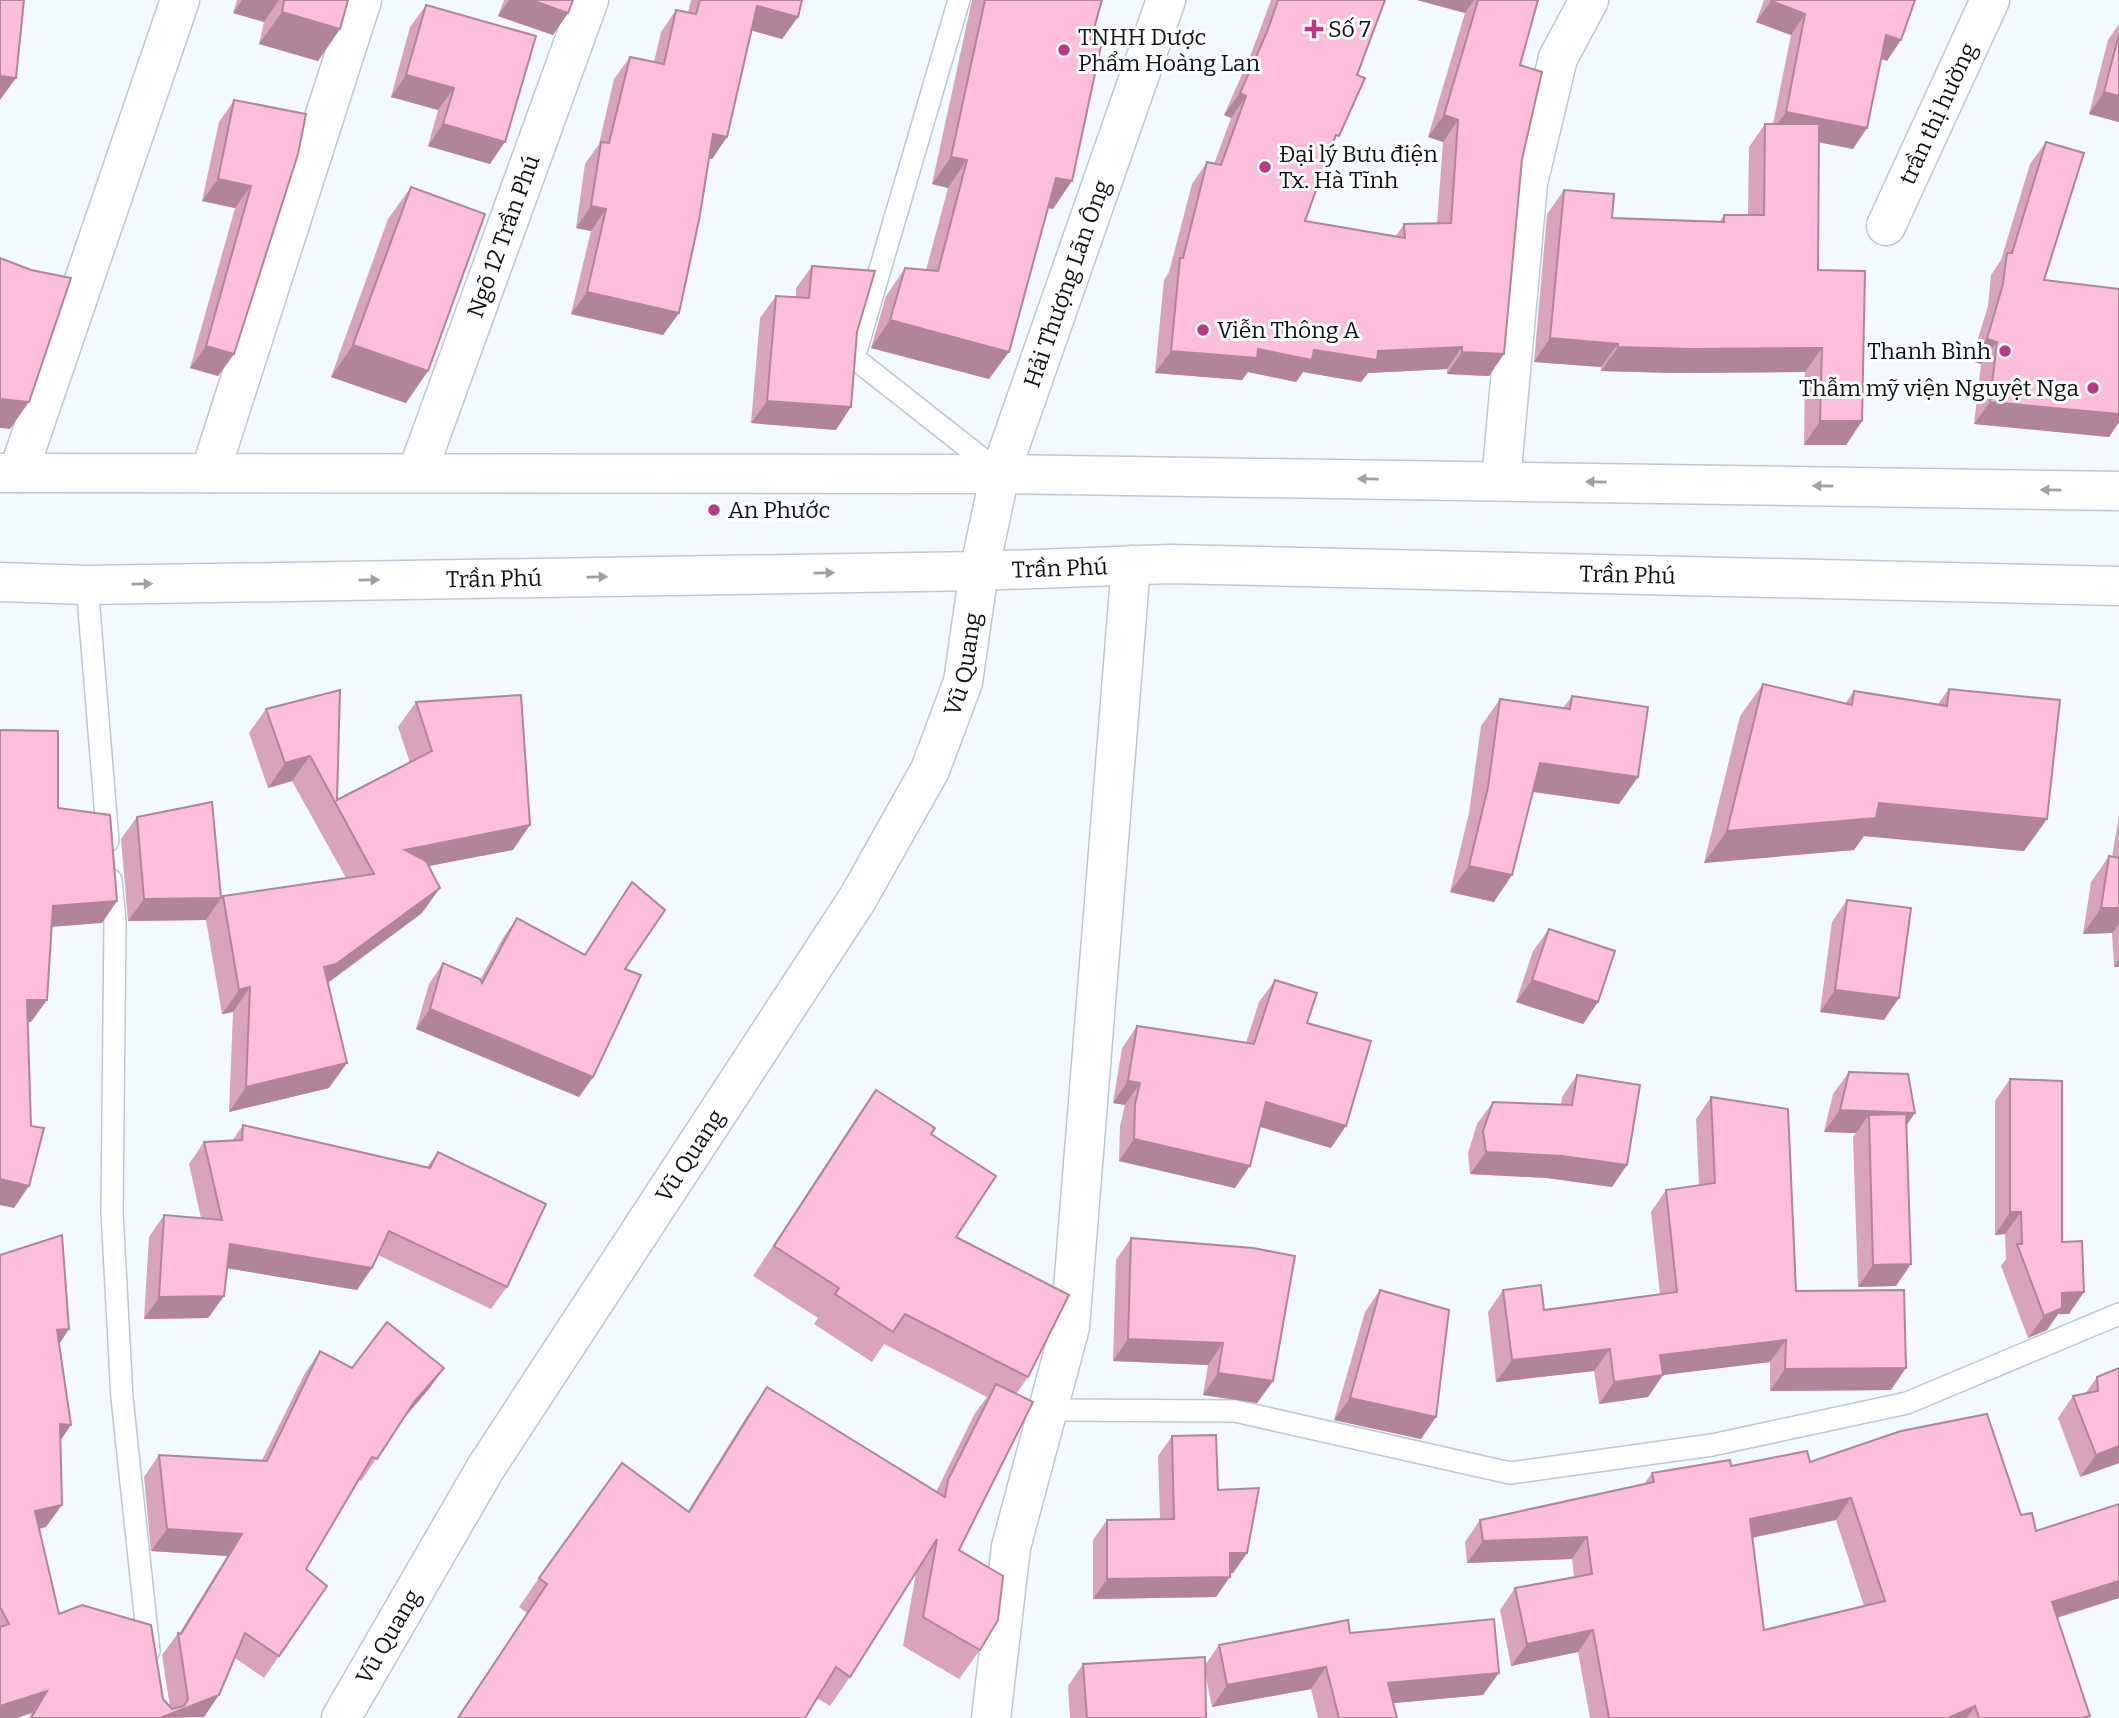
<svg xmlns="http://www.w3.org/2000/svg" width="2119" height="1718" font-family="Bitter,serif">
<rect width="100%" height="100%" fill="#f3fafe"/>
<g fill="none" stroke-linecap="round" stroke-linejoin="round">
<defs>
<g id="service">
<path d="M959,0l-105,358 145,114"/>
<path d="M87,585l21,256"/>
<path d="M111,880l4,41 -3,291 10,186 27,253"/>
<path d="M1048,1410l187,1 275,62 202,-28 195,-42 212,-89"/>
</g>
<g id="minor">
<path id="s1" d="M1886,226l104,-226"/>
<path d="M18,473l162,-473"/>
<path d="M210,473l152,-473"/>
<path id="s2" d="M417,473l172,-473"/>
<path d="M1501,481l27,-298 30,-125 31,-58"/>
<path d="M991,1718l20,-171 59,-220 61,-762"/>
</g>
<g id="tertiary">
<path id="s3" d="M979,571l21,-97 166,-474"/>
</g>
<g id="secondary">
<path id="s4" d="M341,1718l144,-249 373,-571 72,-128 33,-88 16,-111"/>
</g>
<g id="primary">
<path d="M0,473l1000,1 1119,17"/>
<path id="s5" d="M0,582l87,3 892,-14 191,-7 949,22"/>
</g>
</defs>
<!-- service casing -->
<use href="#service" stroke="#b9cad2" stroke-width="24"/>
<!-- minor casing -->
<use href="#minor" stroke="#b9cad2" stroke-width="41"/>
<!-- tertiary casing -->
<use href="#tertiary" stroke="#b9cad2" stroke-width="41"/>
<!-- secondary casing -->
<use href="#secondary" stroke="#b9cad2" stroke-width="41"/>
<!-- primary casing -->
<use href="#primary" stroke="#b9cad2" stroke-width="41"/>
<!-- service -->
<use href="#service" stroke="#fff" stroke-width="21"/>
<!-- minor -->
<use href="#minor" stroke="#fff" stroke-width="38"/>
<!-- tertiary -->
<use href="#tertiary" stroke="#fff" stroke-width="38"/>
<!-- secondary -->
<use href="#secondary" stroke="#fff" stroke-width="38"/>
<!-- primary -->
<use href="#primary" stroke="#fff" stroke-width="38"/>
</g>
<!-- wall -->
<g fill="#d9a3bc" fill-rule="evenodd">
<path d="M237,0h111l-8,29 -22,32 -59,-17 5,-22 -31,-9z"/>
<path d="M504,0h69l-5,13 -15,22 -55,-19z"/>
<path d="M691,0h111l-4,17 -16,22 -30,-9 -25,107 -15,22 -3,-1 -30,155 -16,22 -92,-21 20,-83 -15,-3 9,-64 14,-20 15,-65 16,-22 24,5 7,-30 15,-22 12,2z"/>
<path d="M972,0h130l-11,39 -38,170 -5,-1 -59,171 -118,-31 15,-52 19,-28 21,2 22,-82 -16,-4z"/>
<path d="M1271,0h114l-80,221 91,15 8,-12 33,-1 6,-81 -15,-5 37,-124 -48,-13h121l-18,65 2,94 -33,217 -42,-2v-5l-79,4 -7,9 -58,-10 -7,10 -48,-10 -6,8 -87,-7 9,-93 5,-8 23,-88 15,-22 7,2 17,-46 -7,-3 27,-61z"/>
<path d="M1764,0h151l-28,61 -6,-2 -28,90 -34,-7 -1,128 44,151 -16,24h-42l1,-73 -131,1 -73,-2v-4l-67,-5 13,-148 17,-24 48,28 108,3 4,-6h24l1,-68 16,-23h8l18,-89 -35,-13z"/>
<path d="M426,5l64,159 -62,-18 10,-36 -47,-13 19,-70z"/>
<path d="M2119,24v98l-30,-8 19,-74z"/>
<path d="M234,100l72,14 -72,240 -16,22 -28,-8 45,-160 -33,-7 17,-79z"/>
<path d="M2046,142l-2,138 75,9v133l-10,15 -135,-13 7,-60 -10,-3 17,-55 3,-31 10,-15 29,-96z"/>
<path d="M411,187l-5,216 -75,-26 57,-158z"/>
<path d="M812,266l45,66 -21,98 -85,-7 9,-105 16,-22 20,1v-9z"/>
<path d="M1763,684l82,20 9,-13 84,13 11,-15 98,130 -23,32 -160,-15 -10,14 -150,13 36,-147z"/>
<path d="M340,690l-3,110 73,-37 -12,-36 18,-25 97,148 -85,16 -6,47 -94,70 1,105 -100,24 4,-100 -11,2 -16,-94 -78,1 -7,-82 16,-22 84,81 2,-2 123,-18 -54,-97 -24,7 -19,-55 17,-24z"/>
<path d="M1572,696l66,81 -19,27 -86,-12 -39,110 -44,-10 19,-79 12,-87 19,-27 63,9z"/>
<path d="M2119,815v152h-5l-2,-34 -29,1 8,-52 18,-26 3,1z"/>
<path d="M632,882l-7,87 -32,108 -14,20 -163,-68 13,-45 14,-21 37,17 23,-42 14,-20 67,37z"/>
<path d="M1847,900l37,120 -64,-8 12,-90z"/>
<path d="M1549,929l49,73 -15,22 -67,-22 17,-51z"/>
<path d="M1275,980l32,43 24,125 -71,-21 -25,61 -116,-27 1,-35 5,-21 -12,-2 9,-55 15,-22 109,17 13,-41z"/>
<path d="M1849,1072l58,53 -11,161 -38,1 -5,-150 3,-4 -32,-1 9,-38z"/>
<path d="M1577,1075l35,112 -65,-9 -77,-4 -2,-21 9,-29 16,-22 68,2 1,-7z"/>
<path d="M2010,1079l52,163 7,72h-11l-11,16 -19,8 -27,-72 5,-7 -1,-25 -10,1v-134z"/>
<path d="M876,1090l55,44 25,103 72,140 -12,17 -57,156 21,100 -21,29 -56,-33 13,-73 -66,104 -20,29 -13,-8 -12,20h-348l70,-105 -8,-6 20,-29 149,-67 59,-95 20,-29 169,105 39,-79 12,-16 -103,-53 -12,18 -58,-38 4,-6 -65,-42 102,-156z"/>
<path d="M1711,1097l85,194 95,99 -121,1v-29l-107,13 -15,22 -49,7 -5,-33 -98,11 -8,-70 15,-22 41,20 116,-16 -9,-82 15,-22 33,-5 -3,-66z"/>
<path d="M243,1125l184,42 11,-15 69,135 -16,22 -113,-54 -21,35 -130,-22 -3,28 -16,22 -64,1 5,-82 15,-22 37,3 -12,-54 15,-22 28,-1z"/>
<path d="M1131,1238l142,143 -16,22 -54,-8 5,-30 -95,-4 3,-101z"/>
<path d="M0,1255l69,74 -10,15 2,96 -15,87 -7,2 20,85 104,85 7,8 -8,-52 16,-22 1,1 48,-78 -76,-5 -7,-74 15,-22 103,5 43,-87 15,-22 32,17h92l-16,22 -25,29 -42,62 -2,-1 -53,89 21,17 -63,92 -29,-20 -31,59 -175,1 3,-5 -32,5z"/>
<path d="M1380,1290l41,149 -87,-19 31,-108z"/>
<path d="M2097,1377l22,86 -39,14 -22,-59 15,-22 12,-2z"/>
<path d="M1172,1436l46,54 29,63 -14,20h-3l-14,24 -123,2v-59l14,-20 53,-1 -2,-63z"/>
<path d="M1810,1462l211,53 15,16 83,-27v94l-62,20 31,100h-498l-12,-66 -67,14 -11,-56 15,-22 59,-11 -2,-18 -105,4 -2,-21 15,-22 164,-36 8,-11 79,-7zM1836,1520l28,86 -100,24 -12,-92z"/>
<path d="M1350,1633l133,62 -90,8 4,15h-79l-7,-29 -99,18 -7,-35 1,46h-136l-2,-32 15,-22 122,1 14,-20z"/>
</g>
<!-- shaded-wall -->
<g fill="#b08599">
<path d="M242,0h37l-15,22 -31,-9z"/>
<path d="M509,0h22l37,13 -15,22 -55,-19z"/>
<path d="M1417,0h57l-9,13z"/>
<path d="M1771,1l34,13 -14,21 -35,-13z"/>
<path d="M757,6l41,11 -16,22 -40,-11z"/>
<path d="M282,12l58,17 -22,32 -59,-17z"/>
<path d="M1886,35l15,5 -14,21 -15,-5z"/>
<path d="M406,75l48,13 -16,22 -47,-13z"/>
<path d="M0,76l16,2 -16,22z"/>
<path d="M2104,92l15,4v26l-30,-8z"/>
<path d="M1240,93l6,3 -15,22 -7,-3z"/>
<path d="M1786,112l81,16 -14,21 -82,-16z"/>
<path d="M1444,115l14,5 -15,22 -15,-5z"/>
<path d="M443,124l62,18 -15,22 -62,-18z"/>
<path d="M713,134l14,3 -15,22 -15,-3z"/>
<path d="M951,157l16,3 -19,28 -16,-4z"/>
<path d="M1056,178l16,3 -19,28 -16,-3z"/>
<path d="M218,179l33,7 -16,22 -33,-7z"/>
<path d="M591,206l15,3 -15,22 -15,-3z"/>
<path d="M587,292l92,21 -16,22 -92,-21z"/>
<path d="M890,320l119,32 -20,27 -118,-31z"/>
<path d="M1550,338l68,6 -17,23 -67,-5z"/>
<path d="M1987,339l10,3 -16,22 -10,-3z"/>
<path d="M353,345l75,26 -22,32 -75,-26z"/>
<path d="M206,346l28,8 -16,22 -28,-8z"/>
<path d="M1462,347l-15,22 -79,4 -7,9 -58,-10 -7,10 -48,-10 -6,8 -87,-7 16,-22 87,-2 120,2z"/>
<path d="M1618,347l204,1 -17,24 -131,1 -73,-2z"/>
<path d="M1462,352l42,2 -15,22 -42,-2z"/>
<path d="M0,399l29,3 -19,27 -10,-1z"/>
<path d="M767,401l84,6 -15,23 -85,-7z"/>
<path d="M1990,402l129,12v8l-10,15 -135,-13z"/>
<path d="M1820,421h42l-16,24h-42z"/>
<path d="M310,756l-18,25 -24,7 17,-25z"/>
<path d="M1540,763l98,14 -19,27 -98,-14z"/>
<path d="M1879,803l168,16 -23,32 -160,-15 -10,14 -150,13 23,-32z"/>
<path d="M530,825l-17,25 -126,24 18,-24z"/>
<path d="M1469,866l43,9 -18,27 -44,-10z"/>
<path d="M440,888l-18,25 -103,76 5,-22z"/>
<path d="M221,898l-15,22 -78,1 16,-22z"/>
<path d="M117,901l-15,22 -64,5 15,-22z"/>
<path d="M2101,908h18v16l-7,9 -29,1z"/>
<path d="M2119,959v8h-5z"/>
<path d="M1532,980l66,22 -15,22 -67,-22z"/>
<path d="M250,987l-17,25 -11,2 17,-24z"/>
<path d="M1835,990l64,8 -15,22 -64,-8z"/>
<path d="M27,1000h20l-16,22 -19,1z"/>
<path d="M430,1009l163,68 -14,20 -163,-68z"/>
<path d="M347,1063l-18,25 -100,24 17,-25z"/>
<path d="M1128,1081l12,2 -15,22 -12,-2z"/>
<path d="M1266,1102l80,24 -15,22 -80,-24z"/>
<path d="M1840,1110l75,3 -15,22 -31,-20 -13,18 -32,-1z"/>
<path d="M1134,1139l116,27 -15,22 -116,-27z"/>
<path d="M1486,1152l76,4 65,9 -15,22 -65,-9 -77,-4z"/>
<path d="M0,1179l29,7 -15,22 -14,-3z"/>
<path d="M2010,1212h11l-16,22 -10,1z"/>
<path d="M230,1244l142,24 -15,22 -143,-24z"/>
<path d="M1911,1264l-15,22 -38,1 15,-22z"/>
<path d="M2084,1292l-15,22h-11l-11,16 -19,8 16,-22 18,-23z"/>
<path d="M224,1296l-16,22 -64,1 15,-22z"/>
<path d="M69,1329l-15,23 3,-22z"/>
<path d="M1128,1339l95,4 -15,22 -95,-4z"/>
<path d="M1786,1340l-16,22 -107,13 -15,22 -49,7 15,-22 46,-27z"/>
<path d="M1610,1349l-16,22 -98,11 16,-22z"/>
<path d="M444,1368l-16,22 -29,34 15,-22z"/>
<path d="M1906,1368l-15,22 -121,1 15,-22z"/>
<path d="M1218,1373l55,8 -16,22 -54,-8z"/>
<path d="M1350,1398l86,19 -15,22 -87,-19z"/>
<path d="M60,1424l11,1 -15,22z"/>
<path d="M2119,1446v17l-39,14 16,-22z"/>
<path d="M1851,1498l-15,22 -101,21 15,-22z"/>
<path d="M62,1505l-16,22 -26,6 15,-22z"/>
<path d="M167,1529l75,5 -15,22 -76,-5z"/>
<path d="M1587,1537l-15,22 -105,4 16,-22z"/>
<path d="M1230,1553h17l-14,20h-17z"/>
<path d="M1230,1577l-14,20 -123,2 14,-20z"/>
<path d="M2119,1581v17l-83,26 16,-22z"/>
<path d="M1593,1630l-15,22 -67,14 16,-22z"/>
<path d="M1326,1667l-15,22 -99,18 15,-22z"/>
<path d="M1499,1673l-16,22 -110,10 15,-22z"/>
<path d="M47,1691l-15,22 -15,5h-17v-12z"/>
<path d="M219,1695l-15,22 -44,1z"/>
<path d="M1975,1706l-8,12h-19z"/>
</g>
<!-- building -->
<g fill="#fcbedb" stroke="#b08599" stroke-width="2" fill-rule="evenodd">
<path d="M0,0h24l-8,78 -16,-2z"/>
<path d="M284,0h64l-8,29 -58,-17z"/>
<path d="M531,0h42l-5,13z"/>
<path d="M700,0h102l-4,17 -41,-11 -30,131 -14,-3 -14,86 -20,93 -92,-21 19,-83 -15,-3 10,-64 8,1 21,-86 34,7 12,-54 20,4z"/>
<path d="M985,0h117l-11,39 11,2 -30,140 -16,-3 -47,174 -119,-32 15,-52 33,3 29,-111 -16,-3z"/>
<path d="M1278,0h107l-28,75 8,3 -26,58 -3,-1 -31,86 100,17 -1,-14 47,-1 7,-103 -14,-5 34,-115h60l-18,65 22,7 -20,87 -18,195 -42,-2v-5l-84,4 -1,9 -63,-10 -2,10 -54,-11 -1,9 -86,-7 9,-93h3l24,-96 14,3 25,-69 -6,-3 27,-61z"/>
<path d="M1771,0h144l-14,40 -15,-5 -19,93 -81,-16 19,-98 -34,-13z"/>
<path d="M426,5l110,31 -31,106 -62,-18 11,-36 -48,-13z"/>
<path d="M2119,34v62l-15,-4z"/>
<path d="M234,100l72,14 -8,40 -64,200 -28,-8 45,-160 -33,-7z"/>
<path d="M1765,124h54l-1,146 47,1 -3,150h-42l2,-73 -131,1 -73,-2v-3l-68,-6 14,-148 50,4 -2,24 112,4v-7h40z"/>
<path d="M2046,142l38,11 -40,127 75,9v125l-129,-12 7,-60 -10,-3 16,-55 4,-31h5z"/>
<path d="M411,187l74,27 -57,157 -75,-26z"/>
<path d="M0,258l31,12 40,8 -42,124 -29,-3z"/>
<path d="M812,266l63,5 -18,61 -6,75 -84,-6 9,-105 33,2z"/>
<path d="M1763,684l89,21 2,-14 93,15 2,-17 111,11 -13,119 -168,-16 -3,15 -149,13z"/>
<path d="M340,690l-3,110 95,-49 -16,-49 105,-7 9,130 -125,25 21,11 14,27 -104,76 -12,3 23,96 -101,24 4,-100 -11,3 -16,-94 151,-22 -64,-118 -25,7 -19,-54z"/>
<path d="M1572,696l76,11 -10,70 -98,-14 -28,112 -43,-9 19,-79 12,-88 70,10z"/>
<path d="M0,730l58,1v77l52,7 7,86 -64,5 -6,94h-20l4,126 13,2 -15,58 -29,-7z"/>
<path d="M212,802l9,96 -77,1 -7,-82z"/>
<path d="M2109,856l10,2v50h-18z"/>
<path d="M632,882l33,28 -40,59 16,6 -48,102 -163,-68 13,-46 37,16 2,4 35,-65 68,37z"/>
<path d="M1847,900l64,8 -12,90 -64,-8z"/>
<path d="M1549,929l66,22 -17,51 -66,-22z"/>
<path d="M1275,980l42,13 -10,30 64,18 -25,85 -80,-24 -16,64 -116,-27 1,-35 5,-21 -12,-2 9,-55 117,18z"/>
<path d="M1849,1072l59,2 7,39 -75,-3z"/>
<path d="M1577,1075l63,10 -13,80 -65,-9 -76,-4 -3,-21 10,-29 79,3z"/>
<path d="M2010,1079l52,2v161l20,-1 2,51 -22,1v15l-18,8 -27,-72h5l-1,-32h-11z"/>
<path d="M876,1090l59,38 -4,6 65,42 -40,61 113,58 -41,82 -123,-63 -12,18 -58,-38 4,-6 -65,-42z"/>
<path d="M1711,1097l77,12 8,182 108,-1 2,78 -121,1 1,-29 -126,15 3,20 -49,7 -4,-33 -98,11 -9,-70 38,-5 3,25 133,-18 -11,-102 49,-7z"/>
<path d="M1906,1114l5,150 -38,1 -4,-150z"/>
<path d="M243,1125l187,43 8,-16 108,52 -39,83 -118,-56 -17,37 -142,-24 -6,52 -65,1 5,-82 58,5 -18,-78 38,-2z"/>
<path d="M62,1235l7,94 -12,1 14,95 -11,-1 2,81 -27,6 24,103 23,-9 69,20 12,74 9,10 12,-3 4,-7 -10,-66 3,1 61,-100 -75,-5 -8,-74 108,6 53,-110 32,17 35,-46 57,46 -30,34 -37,57 -5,-2 -66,112 21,17 -48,70 -34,-23 -26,62 -59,23h-129l16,-27 -47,15v-79l9,-3 -9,-17v-352z"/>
<path d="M1131,1238l122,10 42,8 -22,125 -55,-8 5,-30 -95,-4z"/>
<path d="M1380,1290l69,20 -13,107 -86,-19z"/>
<path d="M2119,1368v78l-23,9 -23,-59 25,-5 -1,-14z"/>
<path d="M996,1384l37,18 -74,148 44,26 -5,44 -18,30 -57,-33 14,-78 -87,138 -14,-10 -31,51h-347l89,-134 -8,-6 83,-115 67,49 78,-125 178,110 3,-17z"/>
<path d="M1987,1414l34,101 11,-2 4,18 83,-27v77l-67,21 38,114 -8,2h-103l-4,-12 -27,12h-339l-16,-88 -66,14 -12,-56 77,-14 -5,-37 -104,4 -3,-21 174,-38 -2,-9 78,-13 1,6 76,-15 3,11 91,-31zM1851,1498l34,103 -121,29 -14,-111z"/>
<path d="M1216,1435l2,55 41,-2 -12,65h-17v24l-123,2v-59l67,-1 -2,-83z"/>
<path d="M1494,1619l5,54 -111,10 9,35h-58l-13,-51 -99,18 -8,-40 129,-25 2,13z"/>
<path d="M1205,1657l1,61h-119l-4,-54z"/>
</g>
<!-- one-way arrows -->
<defs><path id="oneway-solid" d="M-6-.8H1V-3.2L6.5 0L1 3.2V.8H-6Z" transform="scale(1.75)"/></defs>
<g fill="#9ea0a1">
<use href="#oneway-solid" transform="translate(1368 479) rotate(-179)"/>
<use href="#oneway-solid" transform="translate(1596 482) rotate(-179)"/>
<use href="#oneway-solid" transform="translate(1823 486) rotate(-179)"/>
<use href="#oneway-solid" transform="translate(2051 490) rotate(-179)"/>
<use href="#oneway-solid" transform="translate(824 573) rotate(-1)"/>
<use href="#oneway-solid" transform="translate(597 577) rotate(-1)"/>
<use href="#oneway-solid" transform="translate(369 580) rotate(-1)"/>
<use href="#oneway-solid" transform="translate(142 584) rotate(-1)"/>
</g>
<!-- markers -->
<g fill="#ba3984" stroke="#fff" stroke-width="2.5">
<path d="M1310.5 18.5h7v7h7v7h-7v7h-7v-7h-7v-7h7z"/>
<circle cx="1064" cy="50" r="7"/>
<circle cx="1265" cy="167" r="7"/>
<circle cx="1203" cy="330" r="7"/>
<circle cx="2005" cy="351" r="7"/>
<circle cx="2093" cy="388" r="7"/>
<circle cx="714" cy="510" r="7"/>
</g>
<g text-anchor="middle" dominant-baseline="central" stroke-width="6" stroke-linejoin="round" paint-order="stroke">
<!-- poi labels -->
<g font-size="23" fill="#0c1215" stroke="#fff" text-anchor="start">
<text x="1328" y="29">Số 7</text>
<text x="1078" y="37">TNHH Dược<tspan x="1078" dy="26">Phẩm Hoàng Lan</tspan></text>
<text x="1279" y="154">Đại lý Bưu điện<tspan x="1279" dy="26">Tx. Hà Tĩnh</tspan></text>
<text x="1217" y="330">Viễn Thông A</text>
<text x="1991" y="351" text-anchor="end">Thanh Bình</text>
<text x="2079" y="388" text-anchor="end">Thẫm mỹ viện Nguyệt Nga</text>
<text x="728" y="510">An Phước</text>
</g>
<!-- street labels -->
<g font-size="23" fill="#0c1215" stroke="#fff">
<text stroke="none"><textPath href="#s1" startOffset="124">trần thị hường</textPath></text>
<text stroke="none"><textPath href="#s2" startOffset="252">Ngõ 12 Trần Phú</textPath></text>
<text stroke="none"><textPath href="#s3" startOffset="301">Hải Thượng Lãn Ông</textPath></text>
<text stroke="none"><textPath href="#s5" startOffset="1060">Trần Phú</textPath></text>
<text stroke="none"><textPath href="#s5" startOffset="1628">Trần Phú</textPath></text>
<text stroke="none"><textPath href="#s5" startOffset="494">Trần Phú</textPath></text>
<text stroke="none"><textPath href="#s4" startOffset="1228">Vũ Quang</textPath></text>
<text stroke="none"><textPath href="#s4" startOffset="662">Vũ Quang</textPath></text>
<text stroke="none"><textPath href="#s4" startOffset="94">Vũ Quang</textPath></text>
</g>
</g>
</svg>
